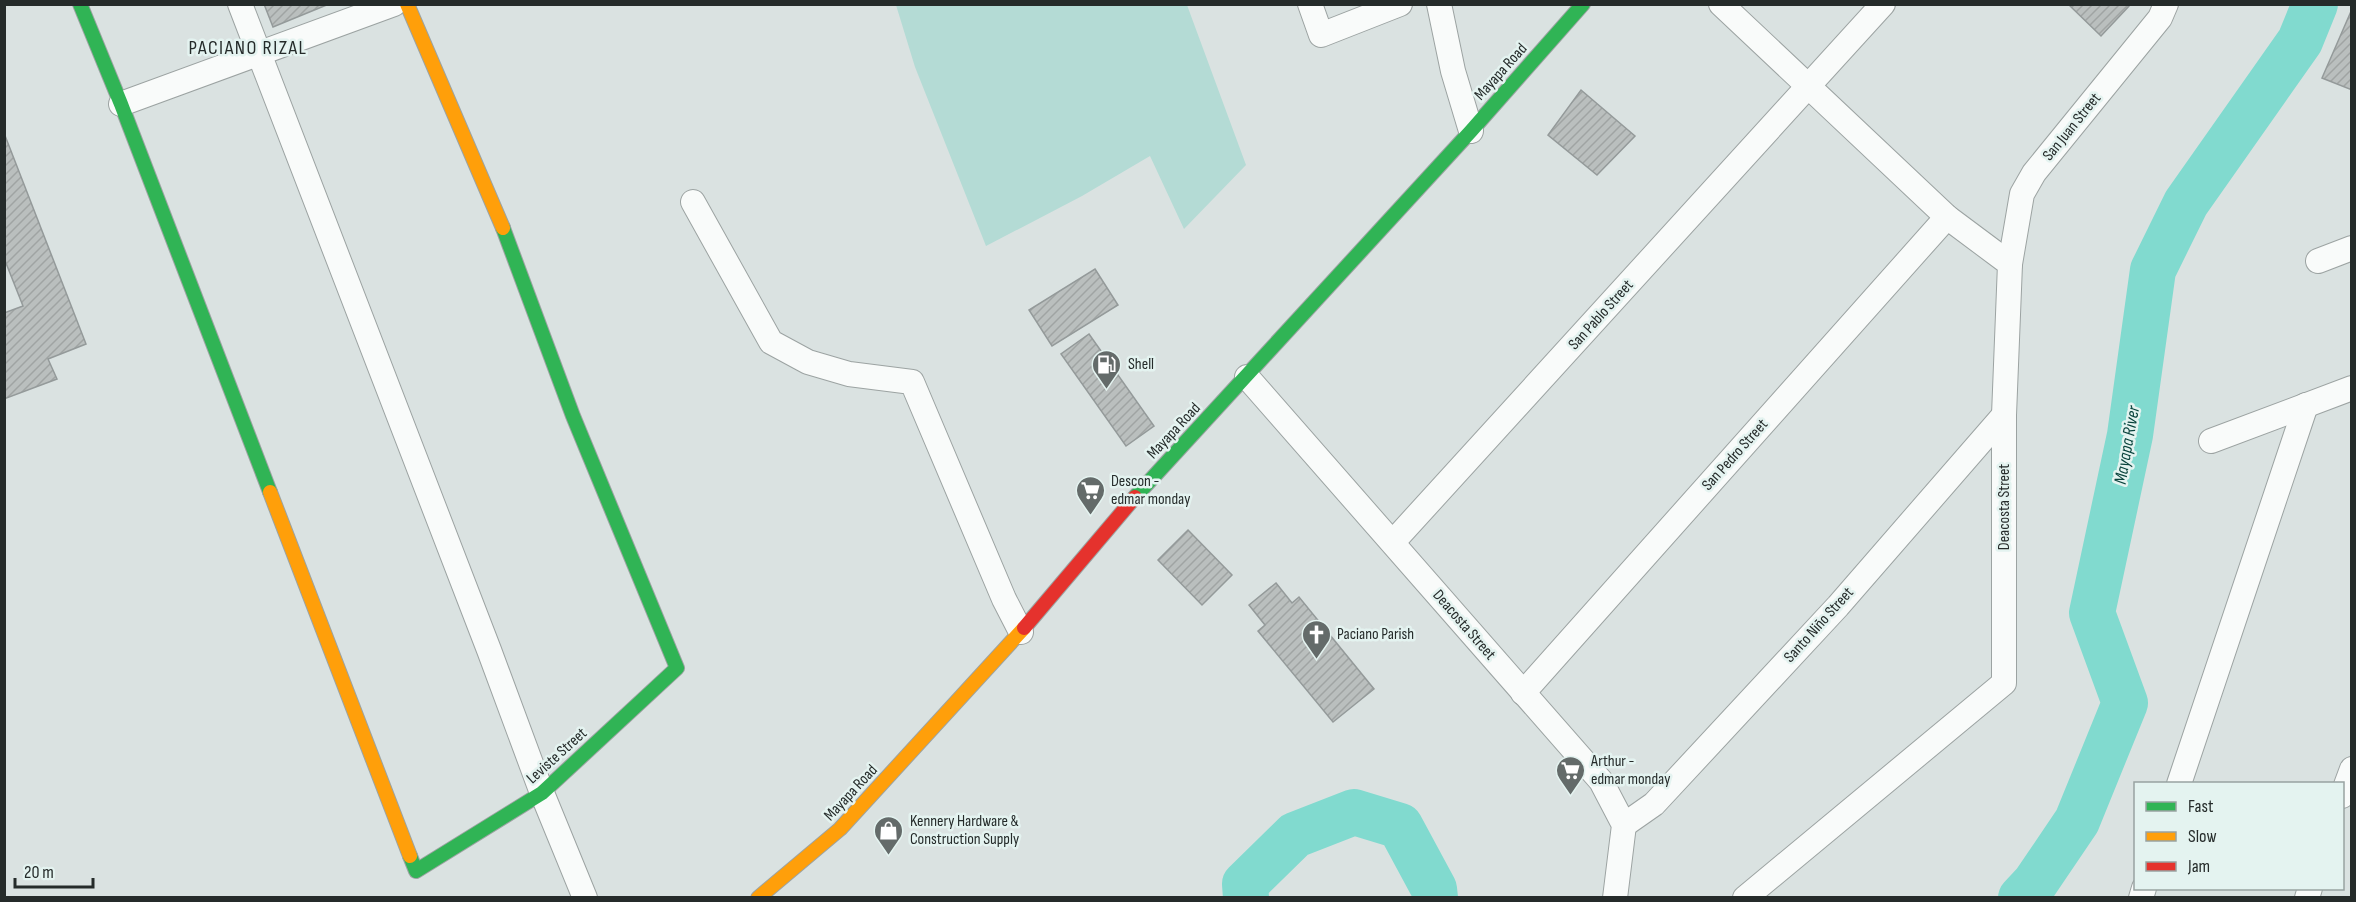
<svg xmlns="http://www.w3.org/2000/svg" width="2356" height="902" font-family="'Sofia Sans Condensed',sans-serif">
<defs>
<pattern id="building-hatch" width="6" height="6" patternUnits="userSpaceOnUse" patternTransform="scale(1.5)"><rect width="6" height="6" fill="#babfbe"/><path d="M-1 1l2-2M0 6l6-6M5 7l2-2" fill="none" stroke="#a0a4a3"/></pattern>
</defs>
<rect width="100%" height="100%" fill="#dae2e1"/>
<!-- green -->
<path fill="#b4dbd5" d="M896,5h291l59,160 -62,64 -34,-73 -68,40 -96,50 -71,-179z"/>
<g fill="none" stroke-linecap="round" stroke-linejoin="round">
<!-- river -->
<g stroke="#81dacf" stroke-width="46">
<path d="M1246,898l-1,-14 50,-49 59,-23 46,14 34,63 1,9"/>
<path d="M2021,898l14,-15 42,-62 48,-118 -33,-90 38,-178 23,-165 33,-67 114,-162 15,-37"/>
</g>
</g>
<!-- building -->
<g fill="url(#building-hatch)" stroke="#949a9a" stroke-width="1.5">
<path d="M264,4h65l-56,23z"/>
<path d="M2068,4h60l1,2 -28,30z"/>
<path d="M2352,9v81l-30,-12z"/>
<path d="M1581,90l54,46 -38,39 -49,-40z"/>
<path d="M4,133l82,211 -38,15 9,20 -53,20v-86l19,-7 -19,-48z"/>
<path d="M1095,269l23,36 -66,41 -23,-36z"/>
<path d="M1089,334l65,92 -28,20 -65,-92z"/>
<path d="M1188,530l44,45 -30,30 -44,-45z"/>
<path d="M1276,583l16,20 7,-6 75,92 -41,33 -75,-91 7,-6 -16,-20z"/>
</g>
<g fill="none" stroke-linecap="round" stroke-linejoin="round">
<defs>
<g id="street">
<path d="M240,4l249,646 53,143 43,105"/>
<path d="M1310,4l11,31 79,-31"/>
<path d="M1439,4l14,67 18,60"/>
<path d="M1721,4l226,213 63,47 -6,151v268l-259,215"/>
<path d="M121,104l273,-100"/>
<path d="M693,202l78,140 37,20 41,12 63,8 92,217 17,33"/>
<path d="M2318,261l34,-13"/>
<path d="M2010,264l12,-70 12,-21 126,-155 6,-14"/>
<path d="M1247,377l354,404 23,44 -9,73"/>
<path d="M2211,441l141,-53"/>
<path d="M1393,542l490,-538"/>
<path d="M1523,693l424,-476"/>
<path d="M2179,784l127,-379"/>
<path d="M2342,796l10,-27"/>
<path d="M1624,825l30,-21 184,-198 166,-191"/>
<path d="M2141,898l3,-10"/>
<path d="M2307,898l3,-10"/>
</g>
<g id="fast">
<path d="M80,4l41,100 149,388"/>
<path d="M1135,497l336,-366 112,-127"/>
<path d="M410,856l6,15 126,-78 135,-125 -104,-252 -70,-188"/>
</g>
<g id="slow">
<path d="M407,4l96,224"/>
<path d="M270,492l140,364"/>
<path d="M758,898l82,-69 184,-201"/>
</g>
<path id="jam" d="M1024,628l111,-131"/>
</defs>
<!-- street casing -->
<use href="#street" stroke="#9ca3a2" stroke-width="26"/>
<!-- fast casing -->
<use href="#fast" stroke="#9ca3a2" stroke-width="16"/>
<!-- slow casing -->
<use href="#slow" stroke="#9ca3a2" stroke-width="16"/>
<!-- jam casing -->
<use href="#jam" stroke="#9ca3a2" stroke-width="16"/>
<!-- street -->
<use href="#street" stroke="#f9fbfa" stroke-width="24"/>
<!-- fast -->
<use href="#fast" stroke="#30b455" stroke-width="14"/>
<!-- slow -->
<use href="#slow" stroke="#ff9f0a" stroke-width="14"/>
<!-- jam -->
<use href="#jam" stroke="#e5322d" stroke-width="14"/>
</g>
<!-- icons -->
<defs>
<symbol id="fuel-pin" viewBox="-11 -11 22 30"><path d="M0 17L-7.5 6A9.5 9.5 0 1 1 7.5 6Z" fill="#646b6a" stroke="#e4f3f0"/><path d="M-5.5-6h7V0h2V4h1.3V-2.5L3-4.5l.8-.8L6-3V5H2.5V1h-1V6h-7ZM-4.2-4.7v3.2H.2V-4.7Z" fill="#fff"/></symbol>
<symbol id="supermarket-pin" viewBox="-11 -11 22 30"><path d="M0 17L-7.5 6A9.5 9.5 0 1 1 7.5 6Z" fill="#646b6a" stroke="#e4f3f0"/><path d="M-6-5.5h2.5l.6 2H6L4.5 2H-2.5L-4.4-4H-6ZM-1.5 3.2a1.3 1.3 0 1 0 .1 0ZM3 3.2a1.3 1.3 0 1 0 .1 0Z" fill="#fff"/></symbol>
<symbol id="church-pin" viewBox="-11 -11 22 30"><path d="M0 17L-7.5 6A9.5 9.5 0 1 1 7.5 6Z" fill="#646b6a" stroke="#e4f3f0"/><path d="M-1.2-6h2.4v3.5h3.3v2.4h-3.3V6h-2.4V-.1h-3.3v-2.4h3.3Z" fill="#fff"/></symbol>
<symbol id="shop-pin" viewBox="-11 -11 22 30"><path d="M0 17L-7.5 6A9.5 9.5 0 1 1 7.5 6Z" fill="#646b6a" stroke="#e4f3f0"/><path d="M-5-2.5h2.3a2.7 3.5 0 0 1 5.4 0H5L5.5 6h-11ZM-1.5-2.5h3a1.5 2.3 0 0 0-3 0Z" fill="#fff"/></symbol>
</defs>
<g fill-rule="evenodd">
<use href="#fuel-pin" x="1090" y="348" width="33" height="45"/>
<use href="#supermarket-pin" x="1074" y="474" width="33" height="45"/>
<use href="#church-pin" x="1300" y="618" width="33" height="45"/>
<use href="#supermarket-pin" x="1554" y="754" width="33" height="45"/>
<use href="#shop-pin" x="872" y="814" width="33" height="45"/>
</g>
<g text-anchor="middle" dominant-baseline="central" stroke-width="5" stroke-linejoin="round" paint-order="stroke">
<!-- street labels -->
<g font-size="16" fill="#252b2a" stroke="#e4f3f0">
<text transform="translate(1501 72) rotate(-48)">Mayapa Road</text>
<text transform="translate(2072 127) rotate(-51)">San Juan Street</text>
<text transform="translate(1601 315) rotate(-48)">San Pablo Street</text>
<text transform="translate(1174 431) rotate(-47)">Mayapa Road</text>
<text transform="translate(1735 455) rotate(-48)">San Pedro Street</text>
<text transform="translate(2004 507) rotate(-90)">Deacosta Street</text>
<text transform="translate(1464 625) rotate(49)">Deacosta Street</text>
<text transform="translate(1819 625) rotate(-48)">Santo Niño Street</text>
<text transform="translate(557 756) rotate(-42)">Leviste Street</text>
<text transform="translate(851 793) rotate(-47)">Mayapa Road</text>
</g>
<!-- poi labels -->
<g font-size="16" fill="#252b2a" stroke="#e4f3f0" text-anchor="start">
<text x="1128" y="364">Shell</text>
<text x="1111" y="481">Descon -<tspan x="1111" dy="18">edmar monday</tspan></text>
<text x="1337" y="634">Paciano Parish</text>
<text x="1591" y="761">Arthur -<tspan x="1591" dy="18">edmar monday</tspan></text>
<text x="910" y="821">Kennery Hardware &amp;<tspan x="910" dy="18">Construction Supply</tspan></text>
</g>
<!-- water labels -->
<g font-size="18" font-style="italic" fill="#09433c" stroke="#e4f3f0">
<text transform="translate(2127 445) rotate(-80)">Mayapa River</text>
</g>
<!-- quarter labels -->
<g font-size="20" letter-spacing="1.5" fill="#252b2a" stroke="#e4f3f0">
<text x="248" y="48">PACIANO RIZAL</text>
</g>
</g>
<!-- border -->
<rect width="2356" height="902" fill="none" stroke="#252b2a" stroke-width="12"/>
<!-- legend -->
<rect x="2134" y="782" width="210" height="108" fill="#e4f3f0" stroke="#98a3a1" stroke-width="1.5"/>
<rect x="2146" y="802" width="30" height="9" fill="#30b455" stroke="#98a3a1" stroke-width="1.5"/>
<text x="2188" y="812" font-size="18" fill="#252b2a">Fast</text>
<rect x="2146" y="832" width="30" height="9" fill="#ff9f0a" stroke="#98a3a1" stroke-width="1.5"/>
<text x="2188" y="842" font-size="18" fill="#252b2a">Slow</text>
<rect x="2146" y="862" width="30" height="9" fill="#e5322d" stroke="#98a3a1" stroke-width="1.5"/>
<text x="2188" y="872" font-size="18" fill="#252b2a">Jam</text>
<!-- scale -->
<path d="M15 878v9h78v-9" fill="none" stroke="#252b2a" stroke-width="3"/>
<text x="24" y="878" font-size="18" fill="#252b2a" stroke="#e4f3f0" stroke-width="4.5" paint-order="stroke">20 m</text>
</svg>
